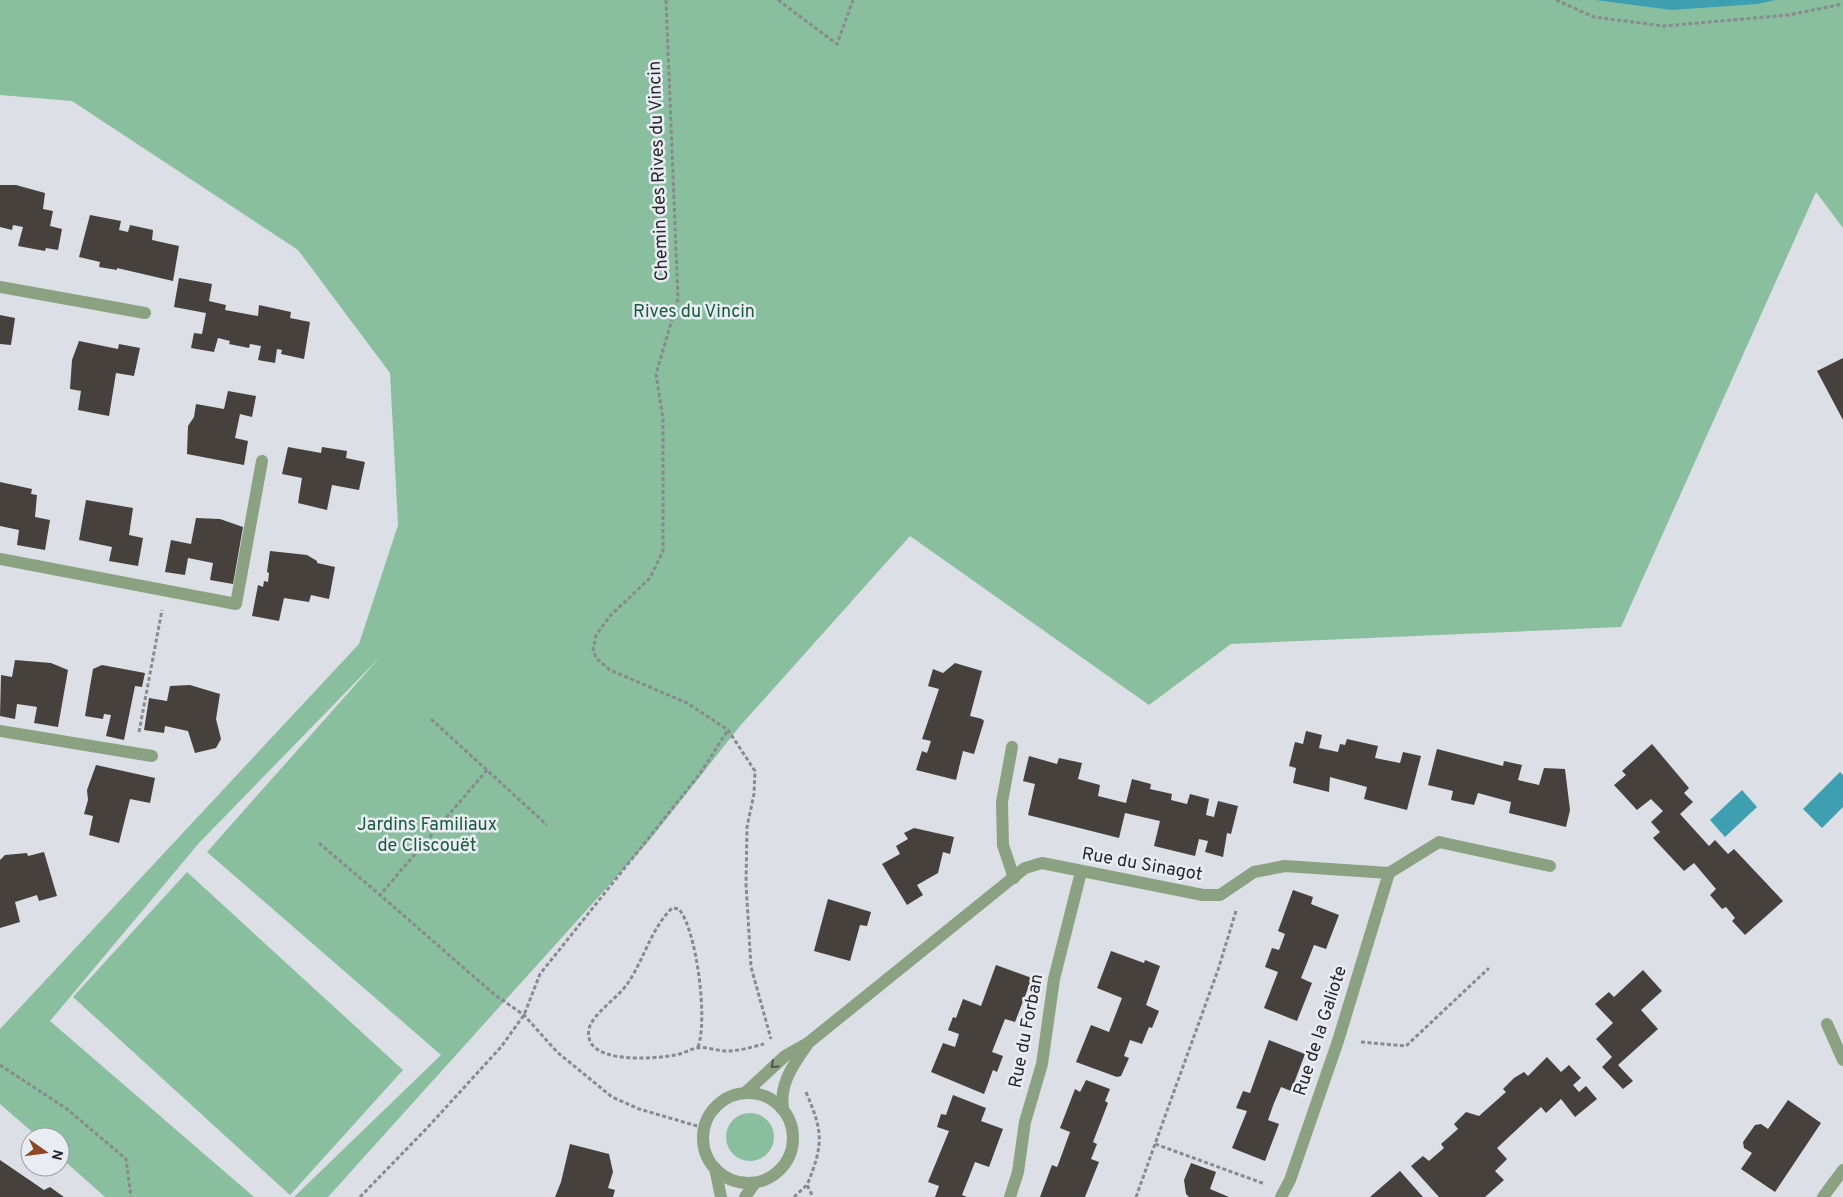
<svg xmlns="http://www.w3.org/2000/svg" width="1843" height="1197" font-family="Overpass,sans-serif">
<rect width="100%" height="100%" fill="#dcdfe5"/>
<!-- green -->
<g fill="#89bf9f">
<path d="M0,0h1843v228l-27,-36 -195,435 -390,17 -82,61 -239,-169 -170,190 -92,116 -320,355h-34l147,-142 -234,-203 174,-196 -182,187 -149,178 204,176h-149l-45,-40v-20h-22l-38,-33v-75l359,-385 39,-119 -8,-152 -92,-123 -226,-149 -72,-6z"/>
<path d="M187,872l216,198 -113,125 -217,-198z"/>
<circle cx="750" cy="1137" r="24"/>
</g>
<!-- water -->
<g fill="#3e9fb1">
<path d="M1595,0h181l-19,4 -85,6z"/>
<path d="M1840,772l3,3v32l-21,21 -19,-19z"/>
<path d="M1742,790l15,17 -32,30 -15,-17z"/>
</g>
<!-- building -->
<g fill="#46413d">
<path d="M0,185h16l29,8 -2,16 10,2 -3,15 12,3 -4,21 -12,-2 -1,3 -27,-5 5,-19 -10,-2 -1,5 -12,-3z"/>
<path d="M90,215l31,6 -2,9 9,2 2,-7 23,5 -1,10 27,6 -6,35 -56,-13v2l-18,-3 1,-5 -21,-5z"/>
<path d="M179,278l33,6 -3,17 17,4 -1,5 33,6 1,-11 32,7 -1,6 20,4 -6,37 -23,-5 1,-4 -5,-1 -2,14 -17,-3 3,-14 -11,-2 -1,4 -20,-4 1,-3 -12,-3 -4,14 -23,-4 3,-15 8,1 4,-21 -32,-6z"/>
<path d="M0,315l15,3 -4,27 -11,-1z"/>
<path d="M79,341l39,8 1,-5 21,4 -6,28 -18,-3 -7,43 -31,-6 3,-19 -11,-2 2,-29z"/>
<path d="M1843,358v62l-26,-49z"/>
<path d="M228,391l28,5 -4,21 -12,-3 -5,24 13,3 -4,24 -57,-11 1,-28 6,-9 2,-13 28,5z"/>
<path d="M288,447l33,6 1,-6 25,4 -1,7 19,4 -6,28 -27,-5 -5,25 -29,-7 4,-25 -20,-4z"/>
<path d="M0,482l32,7 -1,5 6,1 -2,22 15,3 -5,30 -28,-5 2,-15 -19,-4z"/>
<path d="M86,500l47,8 -4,27 14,3 -5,28 -29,-5 3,-14 -33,-7z"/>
<path d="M196,518l24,1 23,8 -10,57 -23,-4 3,-17 -25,-5 -3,17 -20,-3 6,-32 20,4z"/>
<path d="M270,551l37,4 10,6v2l18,4 -6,32 -18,-4 -2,7 -25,-4 -5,23 -27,-5 6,-31 5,2 1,-6 4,1 1,-9 -2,-1z"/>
<path d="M15,660l36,3 17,7 -10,57 -24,-4 3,-16 -6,-1 -14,-2 -2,15 -15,-3 1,-41 11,2z"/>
<path d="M955,663l27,8 -12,45 12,3 2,2 -10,33 -11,-3 -7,29 -40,-10 6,-19 5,2 4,-12 -9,-2 17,-50 -11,-3 5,-17 10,4z"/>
<path d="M102,665l43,8 -3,14 -7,-1 -11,54 -18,-4 5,-21 -7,-1 -1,5 -18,-3 8,-47z"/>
<path d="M190,685l30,9 -4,25 5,20 -5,9 -21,5 -7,-22 -23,-5 -1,7 -20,-3 5,-32 18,3 3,-15z"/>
<path d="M1306,731l16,4 -3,13 19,4 2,-8 5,1 2,-6 31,7 -3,12 25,5 3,-11 18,4 -14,54 -43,-11 3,-12 -37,-10 -1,15 -36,-9 3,-15 -7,-2 6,-24 8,2z"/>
<path d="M1652,744l37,44 -5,5 9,9 -13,12 29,32 6,-6 13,14 6,-5 49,52 -38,34 -13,-14 3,-3 -9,-11 -4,2 -12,-14 6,-6 -22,-26 -10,8 -31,-33 7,-6 -9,-10 12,-11 -12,-12 -14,11 -23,-25 12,-10 -4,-4z"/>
<path d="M1437,749l66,17 1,-5 18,4 -4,15 21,5 5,-17 21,1 5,41 -4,17 -57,-14 2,-11 -33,-9 -4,12 -23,-5 2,-9 -25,-6z"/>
<path d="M1029,756l28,8 2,-6 23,5 -4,16 22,6 -2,11 28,7 6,-24 19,5 -1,5 22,5 -1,6 16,4 3,-10 19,5 -3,16 8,2 4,-16 20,5 -7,28 -4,-1 -4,24 -18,-5 3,-11 -9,-2 -4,17 -41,-10 6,-25 -35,-8 -6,25 -91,-23 7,-31 -12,-3z"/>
<path d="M96,765l59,13 -5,25 -20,-4 -11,44 -30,-8 4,-19 -9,-2 4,-14 -1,-10z"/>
<path d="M914,828l40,9 -4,17 -7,-2 -5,21 -21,12 6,10 -16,10 -25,-41 18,-10 -4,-8 12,-7 -4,-6z"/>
<path d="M44,852l13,44 -18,5 -2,-6 -22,7 5,20 -20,6v-68l5,-5 22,-2 1,3z"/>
<path d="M1293,890l20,7 -2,7 28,11 -13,34 -12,-4 -13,33 11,5 -15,38 -33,-13 14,-36 -13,-5 7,-19 7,2 6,-16 -7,-3z"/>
<path d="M828,899l43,13 -4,14 -7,-1 -10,36 -36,-10z"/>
<path d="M1111,951l33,12 1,-3 15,6 -14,39 13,6 -7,17 -3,-1 -7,17 -12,-4 -6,16 5,2 -8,18 -4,1 -41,-15 15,-37 18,7 13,-34 -25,-10z"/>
<path d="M996,965l36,13 -17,44 -10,-3 -13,33 11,4 -6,16 -4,-2 -9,24 -53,-22 12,-29 12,4 4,-13 -11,-4 5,-13 3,1 7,-19 18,7z"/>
<path d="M1643,970l19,21 -21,19 17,19 -40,36 15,16 -10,8 -21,-22 10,-10 -16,-18 17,-16 -18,-19 14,-12 5,5z"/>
<path d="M1269,1040l36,14 -14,37 -10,-4 -7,16 -6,17 11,4 -14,37 -33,-13 15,-37 -11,-3 7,-17 7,2z"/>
<path d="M1547,1057l14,15 8,-7 12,13 -8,7 6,7 7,-6 11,13 -22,18 -14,-18 -15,14 -5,-6 -44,41 10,11 -12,12 9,9 -19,17h-46l-28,-31 12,-10 6,5 15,-13 -3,-4 17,-15 -4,-5 12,-12 13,4 27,-24 -3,-3 11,-11 10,-6 4,4z"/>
<path d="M1086,1080l24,9 -5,12 3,2 -15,39 4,2 -6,15 8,3 -14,35h-45l12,-32 5,2 1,-2 12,-33 -10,-4 15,-39 5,3z"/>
<path d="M953,1095l33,13 -5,13 22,8 -14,38 -14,-5 -13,33 5,2h-32l4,-11 -11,-4 21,-51 -12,-4 4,-13 5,1z"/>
<path d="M1788,1100l33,23 -46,69 -34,-23 11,-16 -8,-5 -1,-6 12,-17 6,-1 7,5z"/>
<path d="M570,1144l39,10 4,18 -5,16 7,2 -2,7h-58l6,-15z"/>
<path d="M0,1160l44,30 6,-3 14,10h-64z"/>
<path d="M1191,1163l25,9 -6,17 19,8h-40l-3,-3 -2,-14z"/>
<path d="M1400,1171l23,26h-53z"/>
</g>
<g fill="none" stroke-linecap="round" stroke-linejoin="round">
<!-- path -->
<g stroke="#888a8f" stroke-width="3" stroke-dasharray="4 2.5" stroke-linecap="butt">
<path d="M666,0l12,299 -22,75 7,45v132l-13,27 -40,38 -14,19 -3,16 4,8 13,11 77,33 41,27 27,41 -1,23 -7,33 -1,57 5,83 20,72"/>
<path d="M778,0l59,44 16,-44"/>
<path d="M1556,0l38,17 70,9 124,-11 55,-11"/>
<path d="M431,719l116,106"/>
<path d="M139,732l23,-122"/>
<path d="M487,770l-107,125 115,100 29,20 33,37 55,45 27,12 65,19"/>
<path d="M319,843l61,52"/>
<path d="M1236,911l-18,59 -63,174 110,40"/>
<path d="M1361,1042l45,4 83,-78"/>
<path d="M698,1047c10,-26 -1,-116 -19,-138l-7,-1c-21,21 -28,51 -44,75 -10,15 -36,31 -39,46 -7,36 65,30 86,26 7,-1 14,-5 21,-7 9,-2 21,3 31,3 12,0 25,-4 37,-7"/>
<path d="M0,1065l67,44 59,50 5,38"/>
<path d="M806,1092c17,40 18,52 1,93l6,12"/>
<path d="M360,1197l68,-70 73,-80 23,-32 16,-41 159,-199 29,-45"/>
<path d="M794,1197l13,-12"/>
<path d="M1136,1197l19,-53"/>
</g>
<!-- service -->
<path stroke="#8ba282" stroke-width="12" d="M1012,747l-10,55 1,43 11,33"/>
<!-- minor -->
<g stroke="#8ba282" stroke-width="12">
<path d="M0,287l145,26"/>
<path d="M0,559l236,45 26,-143"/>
<path d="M0,731l152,25"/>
<path d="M1827,1024l16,36"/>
<path d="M745,1093l40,-37 23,-13 217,-175 17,-5 161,32h17l34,-23 31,-6 104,7 50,-31 111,24"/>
<circle cx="748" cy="1138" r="45"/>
<path d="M783,1109c-4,-25 10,-44 24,-64"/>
<path d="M715,1168l6,29"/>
<path d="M745,1197l10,-14"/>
<path d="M1010,1197l8,-25 7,-50 17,-58 12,-85 27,-107"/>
<path d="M1281,1197l9,-17 48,-139 51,-168"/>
<path d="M1823,1197l20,-27"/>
</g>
</g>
<!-- one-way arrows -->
<defs><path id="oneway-chevron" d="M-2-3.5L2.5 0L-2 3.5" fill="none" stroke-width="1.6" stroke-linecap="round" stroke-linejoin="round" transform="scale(1.25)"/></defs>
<use stroke="#50594e" href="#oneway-chevron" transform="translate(774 1065) rotate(138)"/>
<g text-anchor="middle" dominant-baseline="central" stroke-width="5" stroke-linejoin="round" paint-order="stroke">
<!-- street labels -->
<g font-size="18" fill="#28292c" stroke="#e9ecf3">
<text transform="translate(659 171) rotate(-92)">Chemin des Rives du Vincin</text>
<text transform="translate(1142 865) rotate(10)">Rue du Sinagot</text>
<text transform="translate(1027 1031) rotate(-79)">Rue du Forban</text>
<text transform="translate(1321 1031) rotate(-72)">Rue de la Galiote</text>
</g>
<!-- park labels -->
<g font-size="18" fill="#185c3b" stroke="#e9ecf3">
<text x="694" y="312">Rives du Vincin</text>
<text x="427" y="825">Jardins Familiaux<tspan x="427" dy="21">de Cliscouët</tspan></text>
</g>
</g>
<!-- north arrow -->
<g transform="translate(45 1152) rotate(104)"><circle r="24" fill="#e9ecf3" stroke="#9c9ea3"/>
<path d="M0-4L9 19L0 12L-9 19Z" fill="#8f4726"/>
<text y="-8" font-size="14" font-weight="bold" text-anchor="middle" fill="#28292c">N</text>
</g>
</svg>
